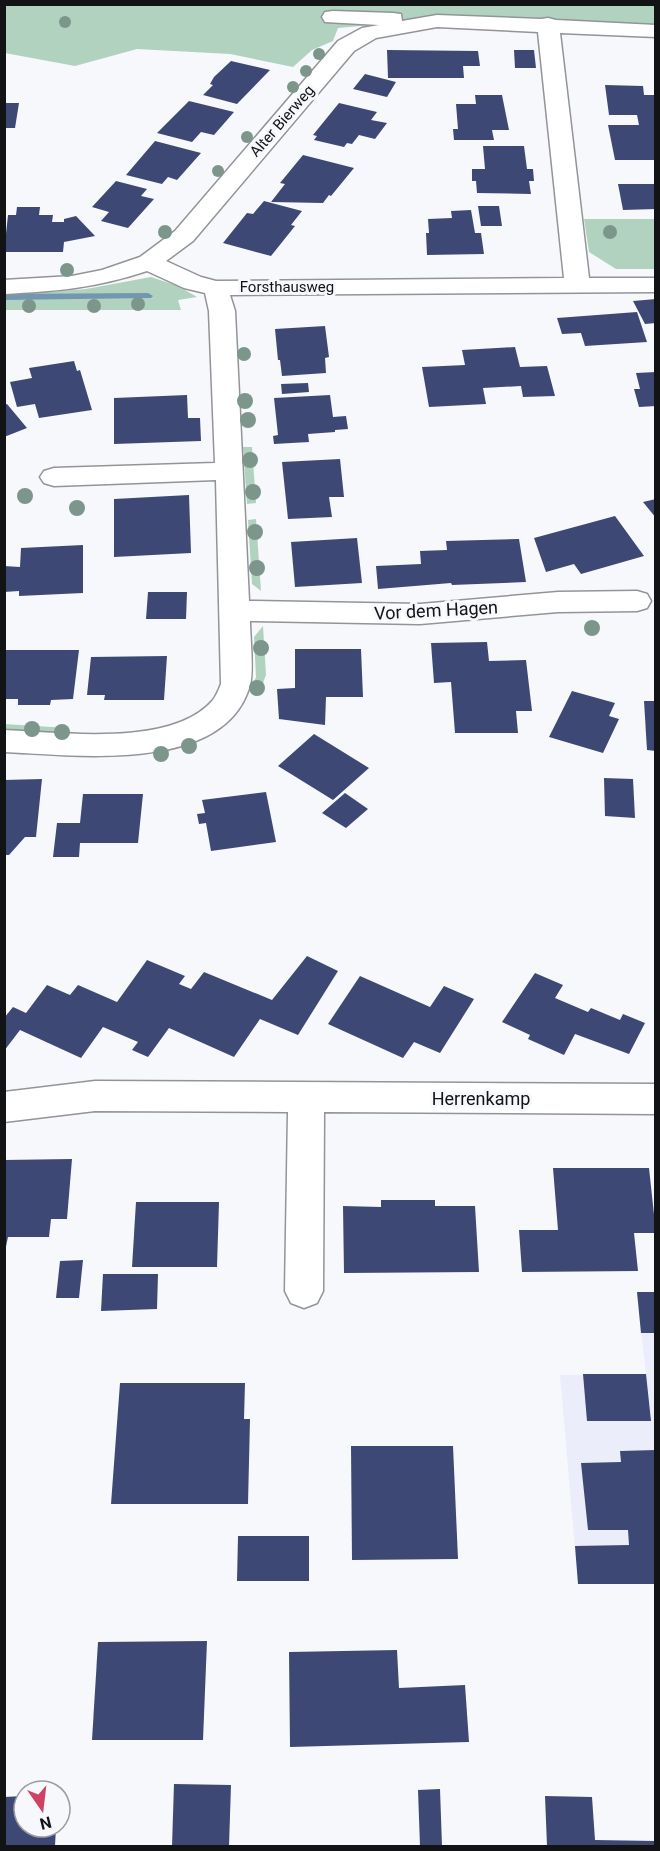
<svg xmlns="http://www.w3.org/2000/svg" width="660" height="1851" font-family="Roboto,sans-serif">
<rect width="100%" height="100%" fill="#f6f8fc"/>
<!-- built -->
<path fill="#ebeefa" d="M637,1292h18v292h-77l-18,-209 86,-1z"/>
<!-- green -->
<g fill="#b0d2bf">
<path d="M5,5h650v24l-219,-10 -98,9 -5,13 -21,9 -19,17 -63,-13 -93,-5 -62,17 -70,-13z"/>
<path d="M584,219h71v50h-39l-27,-17z"/>
<path d="M151,277l27,9 19,11 -19,3 3,10h-176l-1,-17 45,-1 37,-3z"/>
<path d="M243,447h9l4,56 -9,1z"/>
<path d="M256,519l5,72 -9,-7 -4,-64z"/>
<path d="M263,626l3,49 -7,18 -9,-2 6,-14 -2,-40z"/>
<path d="M4,724l64,4 -2,7 -61,-4z"/>
</g>
<g fill="none" stroke-linecap="round" stroke-linejoin="round">
<!-- stream -->
<path fill="#7198b0" fill-rule="evenodd" d="M148,293l5,3 -2,2 -147,2v-6z"/>
</g>
<!-- building -->
<g fill="#3d4974">
<path d="M387,50l91,1 2,15h-17l1,12h-76z"/>
<path d="M514,50h20l2,18h-21z"/>
<path d="M231,61l39,9 -33,34 -34,-9 10,-10 -3,-1 4,-7z"/>
<path d="M365,74l31,8 -9,15 -34,-8z"/>
<path d="M605,85l38,1 1,9h12v65h-41l-7,-35h31l-2,-10h-28z"/>
<path d="M475,95h27l7,35h-17l2,10h-40l-1,-11h5l-2,-25h20z"/>
<path d="M189,101l45,11 -20,23 -13,-3 -9,10 -35,-9z"/>
<path d="M4,103h15l-4,25h-11z"/>
<path d="M339,103l38,9 -6,8 16,3 -12,16 -16,-4 -7,9 -5,-1 -3,4 -30,-7 3,-4 -4,-1z"/>
<path d="M155,141l46,12 -24,27 -9,-3 -6,7 -36,-9z"/>
<path d="M483,146h41l3,23h6l1,12h-5l2,13 -54,-1 -1,-12h-4v-12h13z"/>
<path d="M303,155l51,13 -23,28 -2,-1 -6,8 -52,-1 14,-18 -5,-1z"/>
<path d="M116,181l31,8 -6,7 13,3 -26,29 -27,-7 8,-9 -17,-5z"/>
<path d="M618,184h38v25l-33,1z"/>
<path d="M264,201l38,10 -11,14 4,1 -24,30 -48,-13 24,-30 6,1z"/>
<path d="M478,206h21l3,20h-21z"/>
<path d="M17,207h23l-1,8h14l-1,7h12v-3l12,-3 19,20 -31,6 -1,10h-59l4,-37h8z"/>
<path d="M471,210l4,23h6l3,21 -57,1 -1,-22h3l-1,-14 24,-1 -1,-7z"/>
<path d="M656,299v24l-11,1 -12,-23z"/>
<path d="M637,312l10,30 -62,4 -4,-13 -19,1 -5,-16z"/>
<path d="M325,326l4,31 -4,1 1,15 -44,3 -2,-16h-2l-3,-31z"/>
<path d="M515,347l5,20 27,-1 8,30 -32,1 -2,-11 -38,2 3,16 -57,3 -7,-40 43,-2 -3,-15z"/>
<path d="M74,361l3,10 3,-1 12,40 -53,8 -4,-14 -18,3 -7,-25 22,-4 -3,-10z"/>
<path d="M656,372v34l-17,1 -5,-18h6l-4,-16z"/>
<path d="M308,383l1,9 -27,2 -1,-10z"/>
<path d="M187,395l1,23h12l1,23 -87,3v-46z"/>
<path d="M330,395l3,22 13,-1 2,13 -13,1v2l-27,2 1,8 -35,2 -1,-8 5,-1 -4,-37z"/>
<path d="M7,404l20,24 -23,9v-32z"/>
<path d="M340,459l4,38h-15l3,20 -44,2 -6,-57z"/>
<path d="M189,495l2,58 -77,4v-58z"/>
<path d="M656,499v19l-13,-16z"/>
<path d="M615,516l29,40 -63,18 -7,-10 -28,8 -12,-34z"/>
<path d="M357,538l5,45 -67,4 -4,-45z"/>
<path d="M519,539l7,43 -74,3 -1,-2 -73,6 -2,-23 45,-2 -1,-13 27,-1 -1,-9z"/>
<path d="M83,545v48l-64,3v-5l-15,1v-26l16,1 1,-19z"/>
<path d="M148,592h39l-1,27h-40z"/>
<path d="M487,642l2,19 37,-1 6,51h-16l2,22h-63l-4,-51 -17,1 -3,-40z"/>
<path d="M295,649h66l2,48h-37l-1,28 -46,-6 -2,-30 18,-1z"/>
<path d="M4,650h75l-6,49 -22,1 -1,5h-32v-6h-14z"/>
<path d="M167,656l-3,44h-60l1,-5h-18l4,-38z"/>
<path d="M572,691l43,12 -6,13 10,3 -16,34 -54,-16z"/>
<path d="M644,701h12v50l-9,-1z"/>
<path d="M314,734l55,34 -36,32 -55,-34z"/>
<path d="M604,778l29,1 2,39 -30,-2z"/>
<path d="M42,779l-6,58h-11l-16,18h-5v-75z"/>
<path d="M266,792l10,50 -65,9 -5,-28 -7,1 -2,-10 8,-1 -3,-13z"/>
<path d="M345,793l23,16 -22,19 -24,-15z"/>
<path d="M83,794h60l-5,49h-58l-1,14h-26l4,-34h23z"/>
<path d="M307,956l31,15 -40,64 -38,-16 -26,38 -65,-29 -21,29 -16,-7 6,-8 -35,-15 -22,31 -61,-28 -16,21v-33l9,-11 13,6 21,-28 23,10 8,-10 39,17 30,-42 38,16 -6,8 12,5 13,-17 68,28z"/>
<path d="M535,973l28,12 -8,13 33,14 3,-4 29,12 3,-6 22,9 -16,31 -54,-20 -11,21 -36,-16 2,-4 -28,-13z"/>
<path d="M360,976l70,31 14,-21 30,13 -34,54 -26,-11 -11,16 -75,-34z"/>
<path d="M72,1159l-5,60h-16l-2,18h-41l-4,19v-96z"/>
<path d="M553,1168h96l7,65h-22l4,38 -116,1 -3,-42h39z"/>
<path d="M381,1200h54v6h40l4,66 -135,1 -1,-67 38,1z"/>
<path d="M136,1202h83l-2,65h-85z"/>
<path d="M83,1260l-4,38h-23l4,-37z"/>
<path d="M103,1274h55l-1,35 -56,2z"/>
<path d="M637,1292h19v41h-15z"/>
<path d="M583,1374h63l5,47h-64z"/>
<path d="M120,1383h125l-1,36h6l-2,85h-137z"/>
<path d="M351,1446h102l5,113 -106,1z"/>
<path d="M656,1450v134h-78l-3,-38 54,-1 -1,-15h-40l-7,-67 40,-1 -1,-11z"/>
<path d="M238,1536h71v45h-72z"/>
<path d="M207,1641l-4,99h-111l6,-98z"/>
<path d="M397,1650l2,38 66,-3 4,57 -179,5 -1,-95z"/>
<path d="M174,1784l57,1 -2,61h-57z"/>
<path d="M440,1789l2,57h-22l-2,-56z"/>
<path d="M24,1796v31h32l-1,19h-51v-49z"/>
<path d="M545,1796l47,1 3,43 61,1v5h-109z"/>
</g>
<g fill="none" stroke-linecap="round" stroke-linejoin="round">
<defs>
<g id="minor">
<path d="M333,11l60,2 8,1 1,7 35,-6 104,4 7,-1 8,2 100,5v12l-96,-4 29,245h67v14l-426,3 5,16 14,290 171,3 138,-12 79,-1 10,3 4,7 -4,7 -10,3 -79,1 -138,12 -170,-3c0,16 4,50 0,64 -25,90 -176,70 -246,67v-22c57,2 168,18 209,-30 3,-4 6,-11 8,-16l-5,-204 -162,6 -10,-3 -4,-6 4,-6 10,-3 161,-5 -6,-152 -4,-18 -21,-5 -37,-17c-52,17 -88,20 -143,23v-14l68,-4 30,-6 38,-13 35,-26 163,-190 24,-13 17,-3 -54,-3 -3,-5 3,-5zM437,27l101,5 26,246 -348,3 -15,-4 -35,-16 27,-20 161,-190 22,-13z"/>
<path d="M95,1081l561,3v30l-332,-2 -1,179 -6,12 -13,5 -13,-5 -6,-12 3,-179 -193,-1 -91,11v-30z"/>
</g>
</defs>
<!-- minor casing -->
<use href="#minor" stroke="#939498" stroke-width="3"/>
<!-- minor -->
<use href="#minor" fill="#fff" fill-rule="evenodd"/>
</g>
<!-- trees -->
<g fill="#7c968c">
<circle cx="65" cy="22" r="6"/>
<circle cx="319" cy="54" r="6"/>
<circle cx="306" cy="71" r="6"/>
<circle cx="293" cy="87" r="6"/>
<circle cx="247" cy="137" r="6"/>
<circle cx="218" cy="171" r="6"/>
<circle cx="165" cy="232" r="7"/>
<circle cx="610" cy="232" r="7"/>
<circle cx="67" cy="270" r="7"/>
<circle cx="138" cy="304" r="7"/>
<circle cx="29" cy="306" r="7"/>
<circle cx="94" cy="306" r="7"/>
<circle cx="244" cy="354" r="7"/>
<circle cx="245" cy="401" r="8"/>
<circle cx="248" cy="420" r="8"/>
<circle cx="250" cy="460" r="8"/>
<circle cx="253" cy="492" r="8"/>
<circle cx="25" cy="496" r="8"/>
<circle cx="77" cy="508" r="8"/>
<circle cx="255" cy="532" r="8"/>
<circle cx="257" cy="568" r="8"/>
<circle cx="592" cy="628" r="8"/>
<circle cx="261" cy="648" r="8"/>
<circle cx="257" cy="688" r="8"/>
<circle cx="32" cy="729" r="8"/>
<circle cx="62" cy="732" r="8"/>
<circle cx="189" cy="746" r="8"/>
<circle cx="161" cy="754" r="8"/>
</g>
<g text-anchor="middle" dominant-baseline="central" stroke-width="6" stroke-linejoin="round" paint-order="stroke">
<!-- far-street labels -->
<g font-size="15" fill="#121314" stroke="#f6f8fc">
<text transform="translate(282 121) rotate(-49)">Alter Bierweg</text>
<text x="287" y="287">Forsthausweg</text>
</g>
<!-- street labels -->
<g font-size="18" fill="#121314" stroke="#f6f8fc">
<text transform="translate(436 610) rotate(-3)">Vor dem Hagen</text>
<text x="481" y="1098">Herrenkamp</text>
</g>
</g>
<!-- border -->
<rect width="660" height="1851" fill="none" stroke="#121314" stroke-width="12"/>
<!-- north arrow -->
<g transform="translate(42 1809) rotate(166)"><circle r="28" fill="#f6f8fc" stroke="#9b9c9f" stroke-width="1.5"/>
<path d="M0-4.5L10 22L0 15L-10 22Z" fill="#d04163"/>
<text y="-9" font-size="16" font-weight="bold" text-anchor="middle" fill="#121314">N</text>
</g>
</svg>
